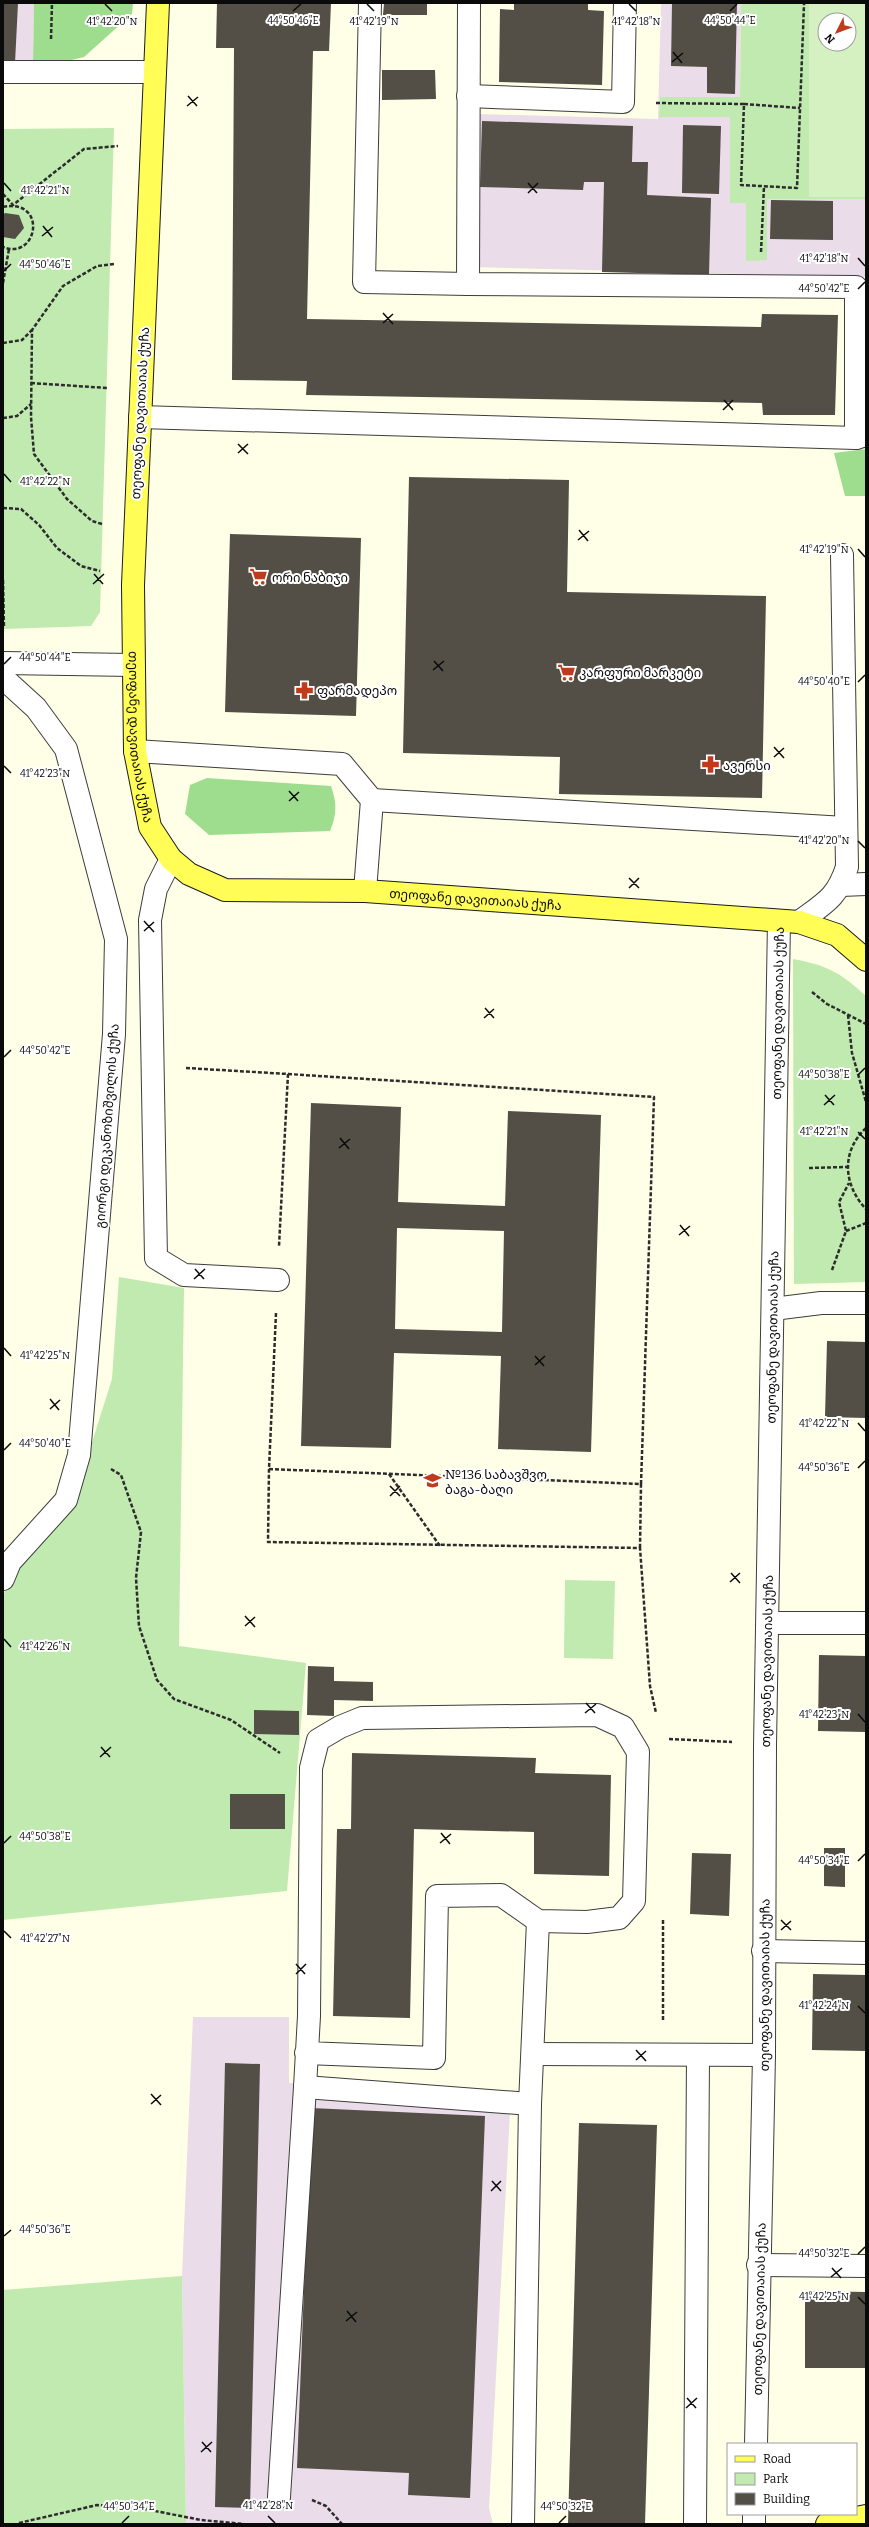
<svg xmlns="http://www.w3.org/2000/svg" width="869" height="2527" font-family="Bitter,'Noto Sans Georgian',serif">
<rect width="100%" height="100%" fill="#feffe6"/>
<!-- industrial -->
<g fill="#eadce8">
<path d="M3,3h31l-1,61 -30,1z"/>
<path d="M661,3h80l-1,94h-80l-1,20h71v85l16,1 21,57v-61h99v217l-4,1 3,-140 -392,-10 5,-153 180,5z"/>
<path d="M193,2017h96v66l222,10 -22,415 4,16h-307l-4,-248z"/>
</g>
<!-- green -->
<g fill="#c0eaaf" fill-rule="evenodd">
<path d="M741,3h125v196h-99v61l-21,1v-58h-16v-86h-71l1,-20h80zM825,20h24v24h-24z"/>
<path d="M114,128l-14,484 -9,14 -88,3v-500z"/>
<path d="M793,959c36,7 46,13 73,37v286l-72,2z"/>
<path d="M119,1277l65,11 -5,358 127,17 -19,228 -284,29v-324l11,-27 58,-63 40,-127z"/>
<path d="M565,1580l50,1 -2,78 -49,-1z"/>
<path d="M182,2276l4,248h-183v-234z"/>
</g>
<!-- forest -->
<g fill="#9edc8e">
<path d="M34,3h99l-1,11 -48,43 -25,6 -26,1z"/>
<path d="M866,449v47h-21l-11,-43z"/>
<path d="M207,778l124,8c6,17 6,28 -1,45l-121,4 -24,-21 5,-29z"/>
</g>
<!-- pitch -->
<path fill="#d5f1c1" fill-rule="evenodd" d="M809,3l57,1v193h-57zM825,20h24v24h-24z"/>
<!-- building -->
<g fill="#534e46" fill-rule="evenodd">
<path d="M3,3h15l-3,60h-12z"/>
<path d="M217,3h114l-2,48h-16l-6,268 454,8 1,-13 76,1 -3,100h-72l-1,-12 -456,-8 1,-14 -75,-1 2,-332h-18z"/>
<path d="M384,3h43v12h-44z"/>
<path d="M514,3h74v7l16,1 -2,74 -103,-3 1,-73 14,1z"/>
<path d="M672,3h65l-2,91 -28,-1v-26l-36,-1z"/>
<path d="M382,70h53l1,29 -54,1z"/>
<path d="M482,121l151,5 -1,36h16l-1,33 64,3 -2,77 -107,-3 2,-90h-20l-1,8 -103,-3z"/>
<path d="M683,125l38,1 -2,68 -37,-1z"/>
<path d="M771,200l62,1v39l-63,-1z"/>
<path d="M5,213l14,2 5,13 -9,11 -12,-2v-22z"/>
<path d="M409,477l160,3 -2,112 199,4 -4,202 -203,-4 1,-37 -157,-4z"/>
<path d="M230,534l131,4 -5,178 -131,-4z"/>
<path d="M311,1103l90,4 -3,95 107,4 3,-95 93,4 -10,337 -93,-3 3,-93 -107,-3 -3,95 -90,-2zM397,1228l107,3 -2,101 -107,-3z"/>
<path d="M827,1341l39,1v76l-41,-1z"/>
<path d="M819,1655l47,1v76l-48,-1z"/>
<path d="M308,1666l26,1v14l39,1v19l-39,-1v16l-27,-1z"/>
<path d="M254,1710l45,1v24l-45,-1z"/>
<path d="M352,1753l184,5 -1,15 76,2 -2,101 -75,-2v-42l-120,-3 -4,189 -77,-2 4,-187h14z"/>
<rect x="230" y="1794" width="55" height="35"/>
<path d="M824,1848h21v39l-21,-1z"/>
<path d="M692,1853l39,1 -2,62 -39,-2z"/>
<path d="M813,1974l53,1v76l-54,-1z"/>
<path d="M225,2063l35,1 -10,444 -35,-1z"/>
<path d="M311,2108l174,8 -15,382 -62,-3 1,-22 -112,-5z"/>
<path d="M579,2123l78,2 -12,399h-77z"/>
<path d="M805,2291l61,1v76h-61z"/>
</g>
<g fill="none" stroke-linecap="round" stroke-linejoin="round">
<defs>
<g id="minor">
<path d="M370,3l-6,279 104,2"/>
<path d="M469,3l-1,281 388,3v151"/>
<path d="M3,72h152"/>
<path d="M468,96l155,6 2,-99"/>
<path d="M140,417l716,21 10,-3"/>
<path d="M3,663l129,2"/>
<path d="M3,678l33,30 30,41 50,190 -2,95 -35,421 -13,45 -56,62 -7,17"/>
<path d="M135,751l207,13 30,36 -7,91"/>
<path d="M372,800l473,28"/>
<path d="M171,859l-15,30 -6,31 6,338 28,17 94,5"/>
<path d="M841,885l25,-1"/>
<path d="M799,922c26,-19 38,-24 48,-55l-5,-312"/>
<path d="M773,1309l48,-6h45"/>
<path d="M769,1623h97"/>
<path d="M763,1951l103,2"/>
<path d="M533,2054l231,1"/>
<path d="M305,2087l225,17"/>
<path d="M758,2265l108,1"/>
<path id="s1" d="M756,2444l8,-389 1,-309 14,-825"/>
<path d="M279,2497l26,-410 4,-71 2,-248 7,-28 22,-13 22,-9 235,-3 26,12 15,25 -4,149 -15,17 -32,4 -49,-1 -37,-26 -64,1 -3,162 -128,-5"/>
<path d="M523,2524l7,-420 8,-183"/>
<path d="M695,2524l3,-469"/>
<path d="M754,2524v-10"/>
</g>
<g id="major">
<path id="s2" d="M158,3l-25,582 2,166 15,76 21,32 18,15 36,16 140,1 434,31 38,13 29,25"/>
<path d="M827,2524l39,-8"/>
</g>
</defs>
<!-- minor casing -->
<use href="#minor" stroke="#3d3d3d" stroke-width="24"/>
<!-- major casing -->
<use href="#major" stroke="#1b1b1b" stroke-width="24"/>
<!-- path -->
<g stroke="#2c2c2c" stroke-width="2.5" stroke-dasharray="4 2" stroke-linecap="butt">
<path d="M51,39l1,-36"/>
<path d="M656,103l88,1 -3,81 56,3 7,-184"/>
<path d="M744,104l56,4"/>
<path d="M3,194l10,11 71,-56 34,-3"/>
<path d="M3,207c45,-9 35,54 0,40"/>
<path d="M761,252l3,-66"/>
<path d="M3,283l6,-34"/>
<path d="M3,343l19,-3 10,-10"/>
<path d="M31,383l76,5"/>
<path d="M3,418l14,-2 14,-12"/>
<path d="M3,508l18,1 18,16 18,23 24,18 19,5"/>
<path d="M102,524l-10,-3 -25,-22 -33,-45 -3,-37 1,-87 31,-44 34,-20 17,-2"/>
<path d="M3,580l1,48"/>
<path d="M812,992l15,12 39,20"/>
<path d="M848,1015l4,38 14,49"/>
<path d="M186,1068l102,6 -9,172"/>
<path d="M288,1074l366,23 -13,387"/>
<path d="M866,1128c-25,23 -23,57 0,81"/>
<path d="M809,1168l38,-1"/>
<path d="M846,1231l20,-8"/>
<path d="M832,1270l14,-39 -7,-29 10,-19"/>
<path d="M276,1313l-7,156 -1,73 372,6 10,138 6,27"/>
<path d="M111,1469l10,6 20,57 -5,46 3,48 18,54 17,19 57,21 49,33"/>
<path d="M269,1469l372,15 -1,64"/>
<path d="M389,1474l51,72"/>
<path d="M669,1739l63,3"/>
<path d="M663,2020v-101"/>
<path d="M312,2500l14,6 16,18"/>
<path d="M19,2523l78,-18 48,4 56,11 43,4"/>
</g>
<!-- minor -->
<use href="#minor" stroke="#fff" stroke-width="22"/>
<!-- major -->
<use href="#major" stroke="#fffd56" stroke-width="22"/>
</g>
<!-- ticks -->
<path fill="none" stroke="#0a0a0a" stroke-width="1.5" d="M105,4l7,7M367,4l7,7M629,4l7,7M293,11l8,-7M730,11l7,-7M673,52l9,11M672,62l11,-9M188,96l9,10M187,106l11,-9M4,183l7,8M528,183l9,10M528,193l10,-10M43,226l9,11M42,236l11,-9M858,258l7,8M4,271l7,-7M858,289l7,-7M383,313l10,11M383,323l10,-9M724,400l9,10M723,410l10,-10M238,444l10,10M238,453l10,-9M4,474l7,8M579,530l9,11M578,540l11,-9M858,549l7,8M94,574l9,10M93,584l11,-10M434,661l9,10M4,664l7,-7M433,670l11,-9M858,682l7,-7M774,747l10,11M774,757l10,-9M4,766l7,7M289,791l9,10M289,801l10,-9M858,841l7,7M629,878l10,10M629,888l10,-10M144,921l10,11M144,931l10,-9M485,1008l9,10M484,1018l10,-9M4,1057l7,-7M858,1075l7,-7M825,1095l9,10M824,1105l11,-10M858,1132l7,7M340,1138l9,11M339,1148l11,-9M680,1225l9,11M679,1235l11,-9M195,1269l9,10M194,1279l11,-10M4,1348l7,8M535,1356l9,10M535,1365l10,-9M50,1399l9,11M50,1409l10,-9M858,1423l7,8M4,1450l7,-7M858,1468l7,-7M390,1486l10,10M390,1496l10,-10M731,1573l9,10M730,1582l10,-9M245,1616l10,11M245,1626l10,-9M4,1639l7,8M586,1703l9,10M585,1713l11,-9M858,1714l7,8M101,1747l9,10M100,1757l11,-10M441,1833l9,11M4,1843l7,-7M440,1843l11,-9M858,1861l7,-7M781,1920l10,10M781,1930l10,-9M4,1931l7,7M296,1964l9,10M296,1974l10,-10M858,2006l7,7M636,2050l10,11M636,2060l10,-9M151,2094l10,11M151,2104l10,-9M492,2181l9,10M491,2191l10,-10M4,2236l7,-6M858,2254l7,-7M832,2268l9,10M831,2277l11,-9M858,2297l7,7M347,2311l9,11M346,2321l11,-9M687,2398l9,10M686,2408l11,-10M202,2442l9,10M201,2452l11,-10M268,2516l7,7M122,2523l7,-7M559,2523l7,-7"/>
<!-- icons -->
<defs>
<symbol id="supermarket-bare" viewBox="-9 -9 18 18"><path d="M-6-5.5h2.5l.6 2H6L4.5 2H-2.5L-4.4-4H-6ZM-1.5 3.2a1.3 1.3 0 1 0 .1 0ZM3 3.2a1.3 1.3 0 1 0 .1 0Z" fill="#bf3b1c" stroke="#fff" stroke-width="2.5" paint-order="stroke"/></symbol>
<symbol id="pharmacy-bare" viewBox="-9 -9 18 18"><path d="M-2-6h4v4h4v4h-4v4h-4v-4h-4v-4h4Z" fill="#bf3b1c" stroke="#fff" stroke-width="2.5" paint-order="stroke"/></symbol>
<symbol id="school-bare" viewBox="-9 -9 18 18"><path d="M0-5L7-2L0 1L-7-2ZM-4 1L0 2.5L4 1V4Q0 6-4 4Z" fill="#bf3b1c" stroke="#fff" stroke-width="2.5" paint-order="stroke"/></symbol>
</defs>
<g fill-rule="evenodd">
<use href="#supermarket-bare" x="246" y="564" width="25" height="25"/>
<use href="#supermarket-bare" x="554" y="660" width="25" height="25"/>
<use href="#pharmacy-bare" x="292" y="678" width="25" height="25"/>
<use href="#pharmacy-bare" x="698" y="752" width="25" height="25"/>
<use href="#school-bare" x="420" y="1468" width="25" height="25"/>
</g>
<g text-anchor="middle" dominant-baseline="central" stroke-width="4" stroke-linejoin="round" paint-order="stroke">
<!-- street labels -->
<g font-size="13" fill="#0a0a0a" stroke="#fff">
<text transform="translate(140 413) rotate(-87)">თეოფანე დავითაიას ქუჩა</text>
<text stroke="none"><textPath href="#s2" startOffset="735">თეოფანე დავითაიას ქუჩა</textPath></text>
<text stroke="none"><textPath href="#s2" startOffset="1178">თეოფანე დავითაიას ქუჩა</textPath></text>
<text stroke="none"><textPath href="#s1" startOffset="1431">თეოფანე დავითაიას ქუჩა</textPath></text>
<text transform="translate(107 1126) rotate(-86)">გიორგი დეკანოზიშვილის ქუჩა</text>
<text stroke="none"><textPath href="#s1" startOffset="1107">თეოფანე დავითაიას ქუჩა</textPath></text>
<text stroke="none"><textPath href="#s1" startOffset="783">თეოფანე დავითაიას ქუჩა</textPath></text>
<text stroke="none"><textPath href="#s1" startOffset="459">თეოფანე დავითაიას ქუჩა</textPath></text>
<text stroke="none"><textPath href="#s1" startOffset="135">თეოფანე დავითაიას ქუჩა</textPath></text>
</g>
<!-- poi labels -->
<g font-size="13" fill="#0a0a0a" stroke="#fff" text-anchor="start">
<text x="272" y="577">ორი ნაბიჯი</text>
<text x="579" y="672">კარფური მარკეტი</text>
<text x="317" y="690">ფარმადეპო</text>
<text x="723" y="765">ავერსი</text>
<text x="445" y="1474">№136 საბავშვო<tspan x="445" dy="15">ბაგა-ბაღი</tspan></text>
</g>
</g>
<g font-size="10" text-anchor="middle" fill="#0a0a0a" stroke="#fff" stroke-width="4" stroke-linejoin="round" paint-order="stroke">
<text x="293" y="24">44°50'46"E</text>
<text x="730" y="24">44°50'44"E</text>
<text x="112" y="25">41°42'20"N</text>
<text x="374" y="25">41°42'19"N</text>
<text x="636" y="25">41°42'18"N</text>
<text x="45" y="194">41°42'21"N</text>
<text x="824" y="262">41°42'18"N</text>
<text x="45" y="268">44°50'46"E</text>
<text x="824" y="292">44°50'42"E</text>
<text x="45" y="485">41°42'22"N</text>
<text x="824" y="553">41°42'19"N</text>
<text x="45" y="661">44°50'44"E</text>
<text x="824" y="685">44°50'40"E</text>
<text x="45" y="777">41°42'23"N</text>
<text x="824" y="844">41°42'20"N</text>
<text x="45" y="1054">44°50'42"E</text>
<text x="824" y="1078">44°50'38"E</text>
<text x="824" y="1135">41°42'21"N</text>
<text x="45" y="1359">41°42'25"N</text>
<text x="824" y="1427">41°42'22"N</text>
<text x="45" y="1447">44°50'40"E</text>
<text x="824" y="1471">44°50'36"E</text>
<text x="45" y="1650">41°42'26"N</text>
<text x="824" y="1718">41°42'23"N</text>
<text x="45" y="1840">44°50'38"E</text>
<text x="824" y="1864">44°50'34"E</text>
<text x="45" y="1942">41°42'27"N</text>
<text x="824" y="2009">41°42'24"N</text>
<text x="45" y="2233">44°50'36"E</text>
<text x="824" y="2257">44°50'32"E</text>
<text x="824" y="2300">41°42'25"N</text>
<text x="268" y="2509">41°42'28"N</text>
<text x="129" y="2510">44°50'34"E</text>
<text x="566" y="2510">44°50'32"E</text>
</g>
<!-- border -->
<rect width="869" height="2527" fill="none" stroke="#0a0a0a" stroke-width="8"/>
<!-- legend -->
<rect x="727" y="2443" width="130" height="72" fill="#ffffff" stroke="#9d9d9d"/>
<rect x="735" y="2456" width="20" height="6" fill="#fffd56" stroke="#9d9d9d"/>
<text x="763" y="2463" font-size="12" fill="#0a0a0a">Road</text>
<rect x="735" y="2473" width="20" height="12" fill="#c0eaaf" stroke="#9d9d9d"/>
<text x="763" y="2483" font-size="12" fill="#0a0a0a">Park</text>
<rect x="735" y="2493" width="20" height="12" fill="#534e46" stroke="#9d9d9d"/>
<text x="763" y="2503" font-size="12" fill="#0a0a0a">Building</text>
<!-- north arrow -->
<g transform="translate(837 32) rotate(228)"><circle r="19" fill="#ffffff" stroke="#9d9d9d"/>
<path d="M0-3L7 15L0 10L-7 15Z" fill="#bf3b1c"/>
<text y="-6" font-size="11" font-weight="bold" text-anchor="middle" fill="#0a0a0a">N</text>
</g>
</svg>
